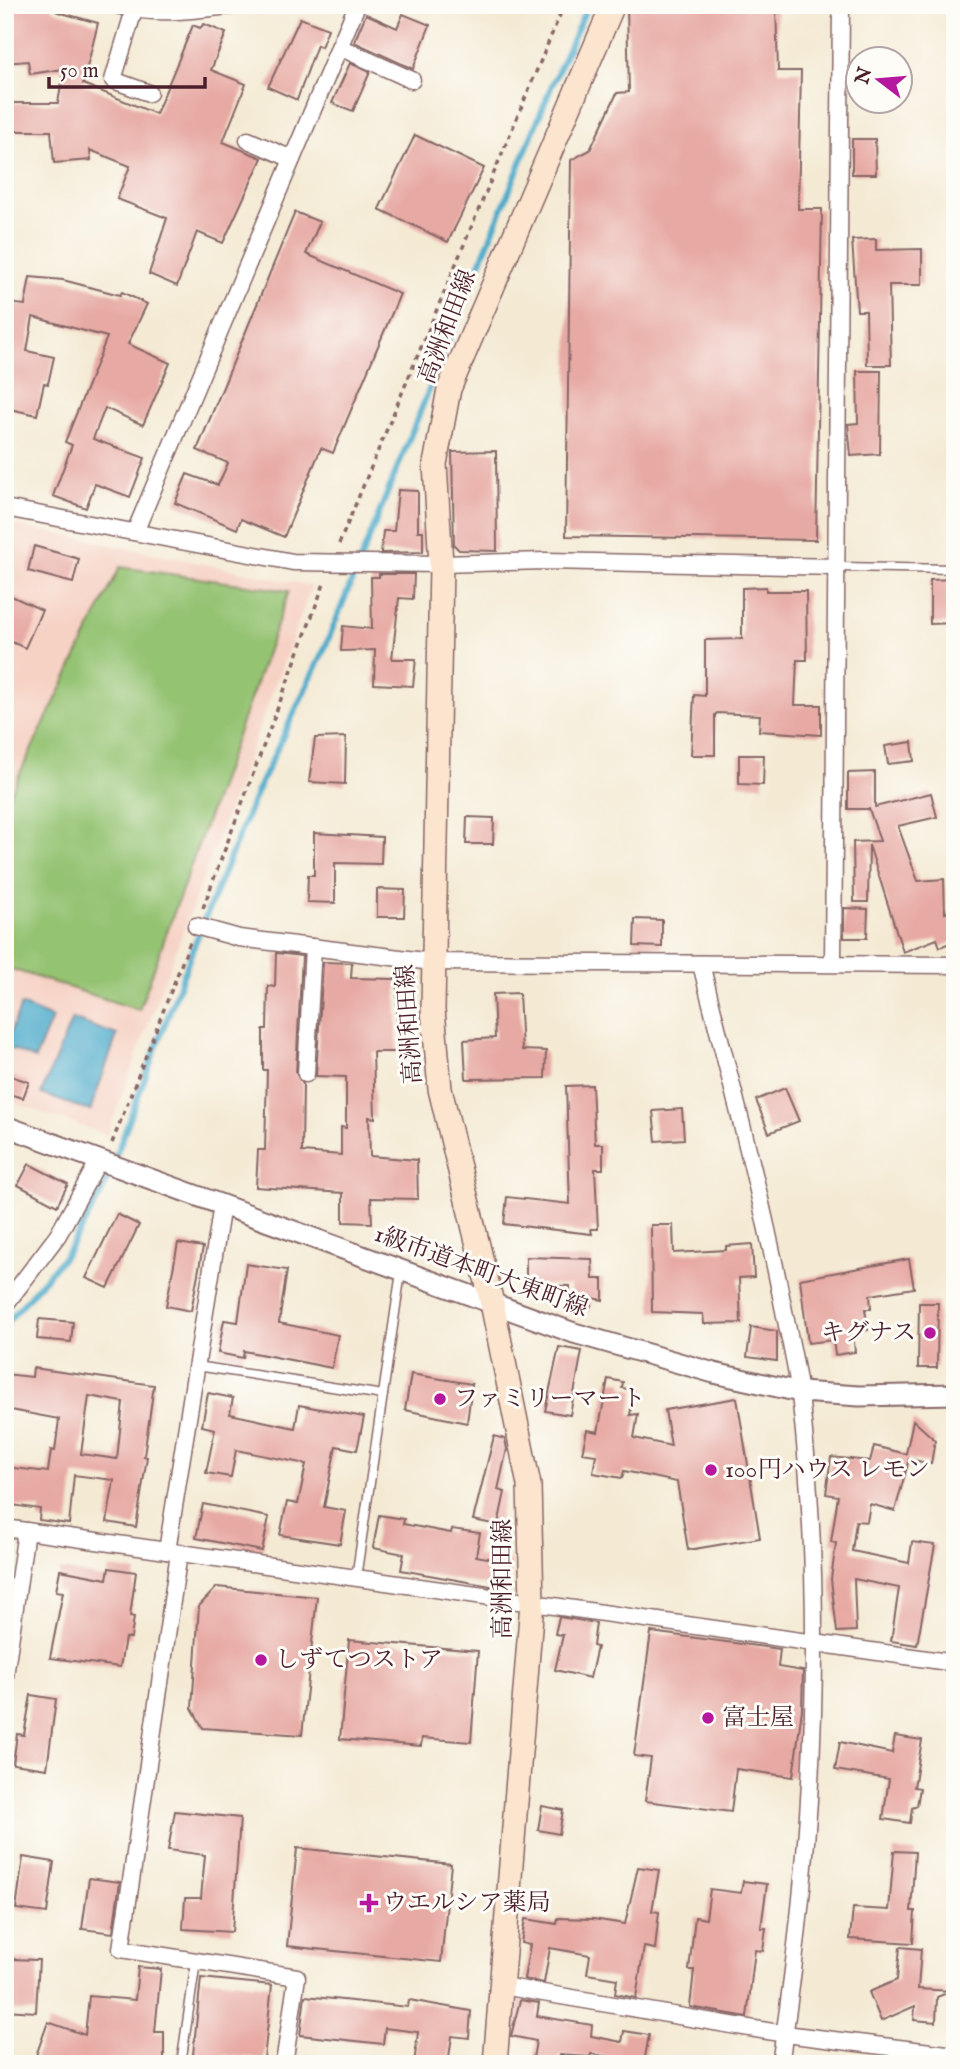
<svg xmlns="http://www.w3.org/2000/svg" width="960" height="2069" font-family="'IM FELL English','Noto Serif JP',serif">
<rect width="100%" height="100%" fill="#fdfcf7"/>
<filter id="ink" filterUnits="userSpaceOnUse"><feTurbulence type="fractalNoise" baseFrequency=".0143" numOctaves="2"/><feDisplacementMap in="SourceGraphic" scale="14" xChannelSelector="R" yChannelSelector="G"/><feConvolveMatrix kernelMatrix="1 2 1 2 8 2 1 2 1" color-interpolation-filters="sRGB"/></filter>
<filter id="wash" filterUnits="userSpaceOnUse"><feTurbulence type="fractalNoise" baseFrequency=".00686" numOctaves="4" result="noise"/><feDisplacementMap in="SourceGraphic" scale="28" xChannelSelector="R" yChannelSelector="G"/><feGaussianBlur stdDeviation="1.57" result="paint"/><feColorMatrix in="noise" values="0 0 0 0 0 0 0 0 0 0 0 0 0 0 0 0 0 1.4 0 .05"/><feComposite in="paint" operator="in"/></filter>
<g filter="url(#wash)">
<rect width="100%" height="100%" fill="#f4ead4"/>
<!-- built -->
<path fill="#f6d2c4" d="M5,523l307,63 -205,549 -102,-35z"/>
<!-- green -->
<path fill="#94c372" stroke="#6f714e" stroke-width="2" d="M120,567l169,24 -150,419 -134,-43v-163z"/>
<!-- water -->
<g fill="#4dabcb" stroke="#4c657b" stroke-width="2">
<path d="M21,1005l31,13 -17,41 -30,-13z"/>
<path d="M72,1019l45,16 -27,76 -49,-17z"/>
</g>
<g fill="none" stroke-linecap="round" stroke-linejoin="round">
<!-- stream -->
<path stroke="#4dabcb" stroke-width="6" d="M5,1325l62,-72 36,-63 94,-252 60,-147 67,-141 228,-565 36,-80"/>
</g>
<g id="blocks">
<!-- building -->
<g fill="#e7a9a3" fill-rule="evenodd">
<path d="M5,5h48l-1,4 6,3 40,11 -15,61 73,30 37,-89 7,3 4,-4 22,9 -15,37 35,14 -23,58 39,16 -39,85 -26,-11 -20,54 -28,-12 18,-56 -50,-19 13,-33 -40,-16 1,10 -37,3 -3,-32h-46v-20h4v-8h49l6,-34 -34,5 -2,-13 -23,2z"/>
<path d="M776,5l2,66h23l-3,138h24l-6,331 -250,-4 5,-376 19,-10 27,-57 12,-1 -2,-86z"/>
<path d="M366,14l31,14 6,-14 27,11 -17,44 -59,-27z"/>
<path d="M300,18l28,11 -7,18 -4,-2 -20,55 -29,-13z"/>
<path d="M350,63l20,9 -17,39 -21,-8z"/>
<path d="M415,135l69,33 -36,74 -69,-33z"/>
<path d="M852,139h23l1,35h-24z"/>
<path d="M295,212l25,10 -14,32 94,40 -67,159 -12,-5 -37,89 -43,-18 -4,10 -62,-26 12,-29 31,11 10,-22 -31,-13z"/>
<path d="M876,239v11l46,-1v36h-33l2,80h-24l-1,-54h-9l-5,-71z"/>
<path d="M30,277l33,3 57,15 2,-3 25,12 -19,40 42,19 -27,62 -38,-17 -12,31 52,19 -15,39 -35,-13 -9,24 -33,-12 19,-51 -7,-3 42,-105 -74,-20 -6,34 27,6 -6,27 -4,-1 -7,32 -32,-7v-86l3,-19 17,2z"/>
<path d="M857,371h24l-1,83 -29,2 -3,-32 10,-1z"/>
<path d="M496,451l1,100 -38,-1 -5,-5 -2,-93z"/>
<path d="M398,490l20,1v40h5v21l-42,1 2,-22h11z"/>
<path d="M34,546l45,13 -6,24 -45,-12z"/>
<path d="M379,574h35l-1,25 -14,-1 -7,61h24l-3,27 -39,-2 1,-34 -34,1 2,-25 29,3 -1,-52h8z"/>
<path d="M955,579v44l-25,1v-44z"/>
<path d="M766,587v4h40l1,69h-10l-2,45h26v30l-62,-4 1,-16 -43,-2 -2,2v40h-24l3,-60 11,1v-56l37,-1v-51z"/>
<path d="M5,593l37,17 -17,38 -20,-9z"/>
<path d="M346,737l-1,47 -36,-2 6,-44z"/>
<path d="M912,742l2,19 -26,3 -3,-18z"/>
<path d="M739,755h25l-1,30 -24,-1z"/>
<path d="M875,772v35l56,-14 6,24 -39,9 20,55 26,-2 1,34 10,-4v32l-15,6 -3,-8 -34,13 -34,-107 -1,57h-14l-1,-60 27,-1 -11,-32h-21v-36z"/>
<path d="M467,817l27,1 -1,26h-27z"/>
<path d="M314,833l68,4 -1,27 -46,-1v40l-28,-1 1,-27h6z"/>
<path d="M377,889l28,1 -1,27h-27z"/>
<path d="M844,908l24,1 -1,29h-23z"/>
<path d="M635,919l27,1v27l-28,-1z"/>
<path d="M276,953l26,3 -6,117 7,11 -1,68 39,3v-28l5,1v-51l-30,-1 7,-114 29,1 -1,15 46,1v73h-24l2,66 -6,-1 1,39 47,4 1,39 -47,-1 1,25 -29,-1v-29l-87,-6 2,-37h7l2,-80h-4v-41h4l1,-43 7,1z"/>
<path d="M519,993l3,57 24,1 -1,27 -79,1 -2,-39 31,-2 -2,-44z"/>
<path d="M5,1074l24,8 -6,16 -18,-5z"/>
<path d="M592,1085l3,59h8v25h-8l3,60h-7l1,5 -88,-10 3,-27 63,7 -4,-118z"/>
<path d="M785,1088l14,33 -30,12 -13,-33z"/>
<path d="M682,1109l2,30 -28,2 -3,-30z"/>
<path d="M29,1164l39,20 -11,22 -39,-21z"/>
<path d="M117,1214l22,11 -31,63 -22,-10z"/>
<path d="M651,1225h22l1,28 52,-3v-4l26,-2 2,33 -15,1 2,45 -37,1 -1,-10 -51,-2z"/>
<path d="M178,1243l25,4 -12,64 -25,-5z"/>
<path d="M526,1257l66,2 1,20h10v21l-11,-2 -2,11h-20v-23l-44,-1z"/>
<path d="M909,1259l5,29 -44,7 1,14h-6l3,21 -15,2 2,20 -20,3 -2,-15 -25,3 -8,-64z"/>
<path d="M246,1264l41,6 -8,53 59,12 -6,33 -88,-17 -1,7 -25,-5 6,-33 14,2z"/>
<path d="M919,1303h19l-1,65h-19z"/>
<path d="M39,1319l34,3 -2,20 -34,-3z"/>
<path d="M751,1327l26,4v30l-30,-4z"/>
<path d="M559,1347l23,4 -12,64 -25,-4z"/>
<path d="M33,1368l121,17 -10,71 3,1 -11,70 -29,-5 7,-42 -40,-5 -5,49 -30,-4 1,-11 -35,-5v-37l43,5 3,-22 4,1 4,-32 -54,-10v-35l27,3zM89,1396l34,6 -6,57 -36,-5z"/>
<path d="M411,1374l61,10 -5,39 -62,-13z"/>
<path d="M608,1379l15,3 -1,6 12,2 -4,25 8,-1 -4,24 37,8 -6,-36 72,-12 23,140 -72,12 -11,-68 -53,-11 -2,7 -29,-5 3,-18 -14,-2 5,-23 11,2z"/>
<path d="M208,1393l25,5 -3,16 65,14 4,-23 65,12 -7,33 -21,-4 -12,61 22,4 -6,33 -60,-9 7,-33 11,2 8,-40 -70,-14 -5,27 -25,-4 9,-44 -13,-3z"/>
<path d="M913,1420l22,20 -4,24 -22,-5 -14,52 -25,-7 -3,18 -11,-1 -4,30 57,12 3,-21 23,3 -18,100 -26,-4 8,-53 -45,-9 2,52 -19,1 -6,-53 5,-36 -5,-1 7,-46 -12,-2 5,-37 39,4 4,-15 32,8z"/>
<path d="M494,1436l11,3 2,10 -9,41 7,2 -7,33 -25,-5z"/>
<path d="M203,1504l66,13 -7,34 -66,-13z"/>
<path d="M379,1515l25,4 -1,5 48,9 1,-4 28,4 -4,23 35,6 -4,27 -106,-19 3,-16 -31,-6z"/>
<path d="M109,1568l27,4 -6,44 4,1 -3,21h-6l-5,29 -70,-9 13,-66 -7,-1 4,-21 47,9z"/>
<path d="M217,1587l100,10 -15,138 -99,-7 -11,-20 7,-102z"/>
<path d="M559,1617l37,6 -3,23 4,1 -7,31 -35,-8 8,-35 -8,-1z"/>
<path d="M651,1632l129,17 -2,18 25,4 -1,38 -9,68 -57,-8 -5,43 -86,-11 6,-43 -17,-2z"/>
<path d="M349,1640l129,11 -7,91 -49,-4 -1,8 -81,-7z"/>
<path d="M31,1695l25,4 -9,70 -34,-5 4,-30 7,1z"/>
<path d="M895,1736l27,4 -8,47 6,1 -3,18 -5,2 -2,15 -27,-4 6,-40 -54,-9 5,-28 52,11z"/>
<path d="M542,1806l21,4 -4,24 -21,-4z"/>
<path d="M175,1811l65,7 -8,114 -49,-3 2,-31h16l4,-43 -37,-5z"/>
<path d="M297,1848l154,16 -10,98 -154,-16z"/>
<path d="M894,1851l21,1 -4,59h4l-2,32 -63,-4 3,-31 36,2z"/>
<path d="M23,1857l31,5 -7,51 -31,-4z"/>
<path d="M638,1867l21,3 -7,41 7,1 -4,37 -11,-2 -8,51 -21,-4 2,-15 -30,-5 3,-19 -40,-7 -6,35 -20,-4 6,-34 -9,-2 4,-24 32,5 1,-6 35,1 32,5z"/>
<path d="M89,1878l31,4 -7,51 -31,-4z"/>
<path d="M743,1881l24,3 -6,44h5l-3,23 -8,-1 -8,67 -57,-10 4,-37h-5l6,-53 11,2 4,-30 31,4z"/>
<path d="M900,1947l21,2 -3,40 34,2 -15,6 -1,25 -22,-2 1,-14 -34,15 -12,-29 28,-12z"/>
<path d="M8,1959l31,1 -3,52 -31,-2z"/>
<path d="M138,1967l23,2 -6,63h9v32h-131l15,-42 37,13 4,-39 46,4z"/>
<path d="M201,1978l71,7 -8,74 -42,-4 -1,9h-29z"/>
<path d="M305,1996l103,11 1,-7 62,11 -2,27 -17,-2 -4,28h-34l4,-32 -33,-4 -2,16 -83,-9z"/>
<path d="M520,2000l19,3 -2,13 55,9 -1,11 31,6 2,-11 25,4 -5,28 -53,-9 -1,3 -31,-2 -2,9h-25l4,-23 -25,-5z"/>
</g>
</g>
</g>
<g filter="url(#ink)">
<use href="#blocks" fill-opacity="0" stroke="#866666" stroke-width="2"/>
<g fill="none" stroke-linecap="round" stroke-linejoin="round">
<defs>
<g id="service">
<path d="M838,567l117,2"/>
<path d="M197,1366l186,29"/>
<path d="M356,1578l45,-306"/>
<path d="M181,2064l15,-103"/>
</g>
<g id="minor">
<path d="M116,5c40,12 81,4 122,0"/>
<path d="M134,10l-21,70 36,13"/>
<path d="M339,47l73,33"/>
<path d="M248,140l44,19"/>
<path d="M5,508l288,54 148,2 105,-3 292,6"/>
<path d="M135,532l222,-527"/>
<path d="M196,926l43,12 193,24 523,3"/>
<path d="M833,963l8,-958"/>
<path d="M701,964c28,112 59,224 81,337 6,31 14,62 18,94 26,221 14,448 -20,669"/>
<path d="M306,1074l7,-127"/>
<path d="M5,1305l53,-70 41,-75"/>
<path d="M5,1528l950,135"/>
<path d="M167,1551l55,-346"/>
<path d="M179,1553l-58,396 176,28 -13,87"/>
<path d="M5,1676l21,-145"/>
<path d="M502,1986l283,48 170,21"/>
</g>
<path id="tertiary" d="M5,1126l569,207 140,40 86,19 59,4 96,-2"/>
<path id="secondary" d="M495,2064l37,-461 -3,-118 -37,-182 -52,-214 -7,-79 8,-446 -6,-100 14,-75 164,-384"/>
</defs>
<!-- service casing -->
<use href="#service" stroke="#866666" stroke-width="11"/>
<!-- minor casing -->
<use href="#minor" stroke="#866666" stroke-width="19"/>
<!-- tertiary casing -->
<use href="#tertiary" stroke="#866666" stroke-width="23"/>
<!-- secondary casing -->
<use href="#secondary" stroke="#866666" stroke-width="26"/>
<!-- path -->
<g stroke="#866666" stroke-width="3.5" stroke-dasharray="5 5" stroke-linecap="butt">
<path d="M339,544l225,-539"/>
<path d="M203,908l122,-327"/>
<path d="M112,1143l78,-201"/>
</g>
<!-- service -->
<use href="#service" stroke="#fff" stroke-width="8"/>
<!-- minor -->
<use href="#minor" stroke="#fff" stroke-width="16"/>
<!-- tertiary -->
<use href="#tertiary" stroke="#fff" stroke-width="19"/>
<!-- secondary -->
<use href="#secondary" stroke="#fce5cf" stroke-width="23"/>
</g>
</g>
<!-- markers -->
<g fill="#b5179e" stroke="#fdfcf7" stroke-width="2.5">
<circle cx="930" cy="1333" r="7"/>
<circle cx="440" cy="1399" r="7"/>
<circle cx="711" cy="1470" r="7"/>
<circle cx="261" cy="1660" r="7"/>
<circle cx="708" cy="1718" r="7"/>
<path d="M365.5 1892.5h7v7h7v7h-7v7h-7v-7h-7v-7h7z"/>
</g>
<g text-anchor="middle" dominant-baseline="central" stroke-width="6" stroke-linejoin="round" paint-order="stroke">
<!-- street labels -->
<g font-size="24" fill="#4a1f2b" stroke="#fdfcf7">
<text transform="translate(448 327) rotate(-69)">高洲和田線</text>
<text transform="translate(410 1024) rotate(-94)">高洲和田線</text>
<text transform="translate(481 1272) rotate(20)">1級市道本町大東町線</text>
<text transform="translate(503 1579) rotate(-90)">高洲和田線</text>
</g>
<!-- poi labels -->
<g font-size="24" fill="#4a1f2b" stroke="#fdfcf7" text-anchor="start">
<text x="916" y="1333" text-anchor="end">キグナス</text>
<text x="454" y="1399">ファミリーマート</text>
<text x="725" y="1470">100円ハウス レモン</text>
<text x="275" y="1660">しずてつストア</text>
<text x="722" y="1718">富士屋</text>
<text x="383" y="1903">ウエルシア薬局</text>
</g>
</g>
<!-- margin -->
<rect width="960" height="2069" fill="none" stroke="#fdfcf7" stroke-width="28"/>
<!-- north arrow -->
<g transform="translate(879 80) rotate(286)"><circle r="33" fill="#fdfcf7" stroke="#b5a4a5" stroke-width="2"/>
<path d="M0-5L12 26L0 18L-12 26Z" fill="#b5179e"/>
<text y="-10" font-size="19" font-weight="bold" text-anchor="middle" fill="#4a1f2b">N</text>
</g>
<!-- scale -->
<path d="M49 77v10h156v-10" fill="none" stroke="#4a1f2b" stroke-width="3.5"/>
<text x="60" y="77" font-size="21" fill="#4a1f2b" stroke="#fdfcf7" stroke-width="5" paint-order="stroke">50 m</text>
</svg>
